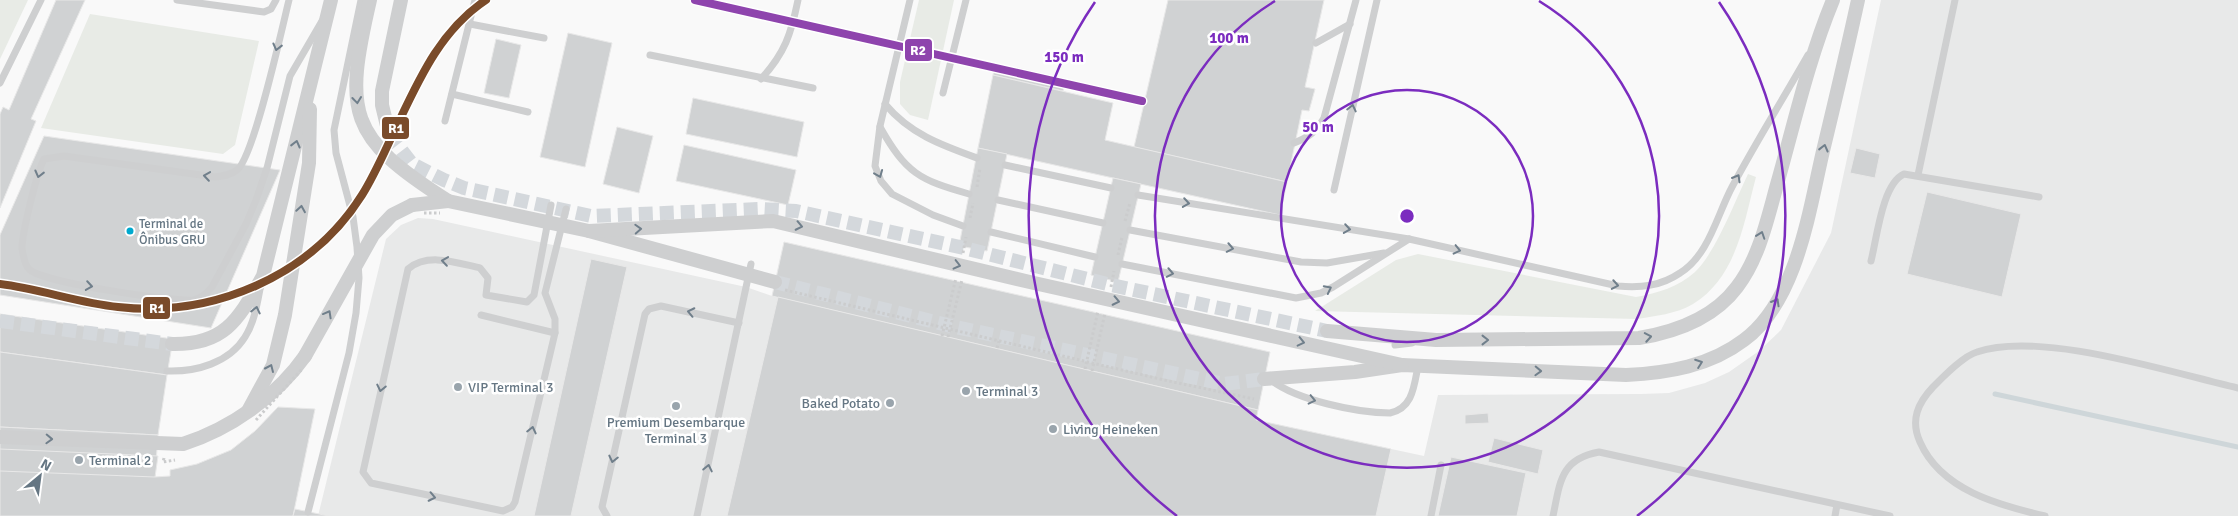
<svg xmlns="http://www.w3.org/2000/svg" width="2238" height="516" font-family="Signika,sans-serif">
<rect width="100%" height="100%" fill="#f9f9f9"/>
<!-- built -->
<path fill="#e8e9e9" d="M1881,0h357v516h-1920l68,-277 15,-14 17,-7 15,1 313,68 26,9 484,124 168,36 14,-61 203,-1 28,-1 36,-10 24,-11 30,-21 22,-21 50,-97z"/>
<!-- green -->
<g fill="#e8ebe6">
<path d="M0,0h28l-28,59z"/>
<path d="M919,0h35l-26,120 -18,-5 -10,-11v-22z"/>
<path d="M90,14l169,27 -24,104 -12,9 -182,-26z"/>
<path d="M1748,174l8,3c-12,45 -19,100 -63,127 -17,10 -38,12 -56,15l-322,-8 81,-51 22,-6 218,43c22,-4 42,-10 59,-25 21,-20 40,-71 53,-98z"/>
</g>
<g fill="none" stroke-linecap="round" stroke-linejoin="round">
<!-- stream -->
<path stroke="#ced6d9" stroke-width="5" d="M1995,394l243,53"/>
</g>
<!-- building -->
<g fill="#d0d2d3" stroke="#e8e8e8">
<path d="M56,0h29l-54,119 5,2 -36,87v-94l3,-7 6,3z"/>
<path d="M1168,0h156l-19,87 10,2 -6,22 -7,-1 -15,72 -153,-35z"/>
<path d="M568,33l44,10 -27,124 -45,-10z"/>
<path d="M496,39l25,6 -12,53 -25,-5z"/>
<path d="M996,63l70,16 -3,12 -70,-16z"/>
<path d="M993,75l120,28 -8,37 182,42 -7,33 -302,-67z"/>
<path d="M693,98l111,24 -7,35 -111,-23z"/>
<path d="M617,127l36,9 -14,57 -36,-9z"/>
<path d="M44,136l236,34 -69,158 -211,-33v-60z"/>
<path d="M684,145l112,25 -8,35 -112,-24z"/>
<path d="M978,148l29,6 -20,97 -28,-5z"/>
<path d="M1856,148l24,6 -5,24 -25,-5z"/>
<path d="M1113,178l28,6 -23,98 -27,-7z"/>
<path d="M1927,192l94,22 -19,83 -95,-23z"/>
<path d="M784,242l486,110 -12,58 -486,-114z"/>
<path d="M591,259l36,8 -56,249h-37z"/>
<path d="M778,297l480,113 -2,10 135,29 -15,67h-649z"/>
<path d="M0,314l173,25 -6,36 -167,-23z"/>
<path d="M0,352l167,23 -9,60 -158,-8z"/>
<path d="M278,407l37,2 -22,107h-293v-89l158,8 -3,42 15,-1v-6l27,-6 34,-14 24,-19z"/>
<path d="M1488,413l1,10 -24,1v-9z"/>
<path d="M1494,438l49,12 -5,24 -50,-12z"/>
<path d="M0,449l158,7 -3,21 -155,-6z"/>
<path d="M1451,457l75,16 -9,43h-79z"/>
<path d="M295,509l34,7h-36z"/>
</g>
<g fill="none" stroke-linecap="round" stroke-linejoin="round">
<!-- minor-tunnel -->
<g stroke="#d4d8dc" stroke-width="14" stroke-dasharray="14 7" stroke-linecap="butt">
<path d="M389,134l23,30 32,16 20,8 127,28 169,-7 36,2 168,37 147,37 216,46"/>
<path d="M775,282l176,44 273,58 40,-5"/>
<path d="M0,321l172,23"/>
</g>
<!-- path -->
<g stroke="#cbcccd" stroke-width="3" stroke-dasharray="2.5 2.5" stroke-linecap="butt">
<path d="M977,187l3,-19"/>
<path d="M970,218l3,-15"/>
<path d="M1125,221l5,-18"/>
<path d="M963,253l3,-16"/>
<path d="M1118,255l4,-18"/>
<path d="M1111,287l3,-16"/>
<path d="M785,290l379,90 90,19"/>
<path d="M942,336l14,-58"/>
<path d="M997,348l2,-7"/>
<path d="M1085,369l13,-58"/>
<path d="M1092,371l13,-58"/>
<path d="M164,458l-1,4 12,-2"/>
</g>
<!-- service -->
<g stroke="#cecfd0" stroke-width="7">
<path d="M177,0l87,12 7,-3 5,-9"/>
<path d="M289,0c-7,28 -35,157 -52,170 -6,5 -14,6 -22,7l-151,-21 -20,3c-7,13 -22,74 -22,89 1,7 2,16 7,21 10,13 144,33 164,31 8,-1 14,-7 19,-13l34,-63 10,-24 11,-32 23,-92 32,-55"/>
<path d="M910,0l-30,126 -5,40 6,15 11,13 41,21 30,11"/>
<path d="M470,24l74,14"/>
<path d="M1316,43l34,-19"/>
<path d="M650,55l163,33"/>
<path d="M761,79c24,-26 30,-45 37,-79"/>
<path d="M0,83l41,-83"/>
<path d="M943,93l23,-93"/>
<path d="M452,94l76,18"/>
<path d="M885,104c25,30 56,41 92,54"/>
<path d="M445,121l30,-121"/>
<path d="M880,127c26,46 39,53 89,67"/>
<path d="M1294,143c15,-6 22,-11 30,-25l32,-118"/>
<path d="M1005,165l106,23"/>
<path d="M1918,175l37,-175"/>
<path d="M1334,190l43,-190"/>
<path d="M1138,195l271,44 209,47c23,2 43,0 62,-13 29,-18 37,-58 52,-86 24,-45 51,-88 76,-132"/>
<path d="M998,200l105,23"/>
<path d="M551,205l-17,90 -7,7 -41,-7 2,-17 -8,-10c-23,-5 -52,-16 -72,1l-45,203 8,11 132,28 9,-4 3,-5 40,-169v-14l-10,-26 21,-84"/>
<path d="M1130,230l171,32 26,1 57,-10"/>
<path d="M991,232l104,25"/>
<path d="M1871,261c6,-23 11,-77 33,-87l135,23"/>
<path d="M1122,264l174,34 25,-5 12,-6 76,-48"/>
<path d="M481,315l74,18"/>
<path d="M1395,345l17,-2"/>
<path d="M167,371c29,1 62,-8 78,-34 9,-14 12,-32 15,-48"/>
<path d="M1271,380c25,20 87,33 119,33 23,-5 24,-27 28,-47"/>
<path d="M308,512l41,-159 7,-40 3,-35 -2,-31 -4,-30 -17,-64 -2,-23 27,-130"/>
<path d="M607,516l-5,-9 43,-193 4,-5 12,-3 78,17"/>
<path d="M697,516l54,-252"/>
<path d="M1431,516l10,-51"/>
<path d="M1553,516c7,-33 7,-57 46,-64l291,64"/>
<path d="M1835,516l2,-11"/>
<path d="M2045,516c-47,-11 -104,-26 -125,-74 -10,-22 -2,-39 13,-55 10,-10 30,-31 44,-35 63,-22 195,21 261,36"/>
</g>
<!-- minor -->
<g stroke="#cecfd0" stroke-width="14">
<path d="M370,0c-26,113 -23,137 78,201"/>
<path d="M389,134l-7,-29v-14l19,-91"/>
<path d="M412,205l36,-4"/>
<path d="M1327,331l109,9 203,-2c36,-6 75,-20 98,-51 23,-30 31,-71 41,-106 17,-61 31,-123 55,-181"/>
<path d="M172,344c54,1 67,-26 91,-68l68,-276"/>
<path d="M1264,379l91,-7 47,-7 224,10c42,-2 84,-9 118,-35 53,-39 65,-129 79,-189 12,-50 24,-100 35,-151"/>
<path d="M248,411l25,-46 12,-50 24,-152 1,-54"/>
<path d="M0,437l183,7c47,-15 93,-47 122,-88"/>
</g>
<!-- tram -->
<path stroke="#c3c5c6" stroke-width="1" d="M1065,83l77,18"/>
<!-- path-bridge -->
<g stroke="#cbcccd" stroke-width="3" stroke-dasharray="2.5 2.5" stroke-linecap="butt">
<path d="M424,213h16"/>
<path d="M948,337l14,-57"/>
<path d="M256,420l46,-51"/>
</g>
<!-- minor-bridge -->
<g stroke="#cecfd0" stroke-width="14">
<path d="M448,201l141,30 186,51"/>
<path d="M589,231l184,-10 261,62 368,82"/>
<path d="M305,356l68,-121 19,-20 20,-10"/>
</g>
<defs>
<path id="rail-1" d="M0,284c40,5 79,19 118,23 95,11 193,-31 244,-112 12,-19 21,-40 31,-61 24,-50 45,-102 93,-134"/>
<path id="rail-2" d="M695,0l447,101"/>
</defs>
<!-- rail-1 casing -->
<use href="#rail-1" stroke="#fff" stroke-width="11"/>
<!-- rail-2 casing -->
<use href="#rail-2" stroke="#fff" stroke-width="11"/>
<!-- rail-1 -->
<use href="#rail-1" stroke="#7a4b2a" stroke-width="8"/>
<!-- rail-2 -->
<use href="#rail-2" stroke="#8e44ad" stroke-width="8"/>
</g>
<!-- one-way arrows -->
<defs><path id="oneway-chevron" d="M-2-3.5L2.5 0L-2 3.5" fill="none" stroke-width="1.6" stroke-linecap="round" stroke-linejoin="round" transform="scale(1.25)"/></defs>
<g stroke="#707f8b">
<use href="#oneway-chevron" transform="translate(277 47) rotate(104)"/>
<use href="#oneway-chevron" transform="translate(357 100) rotate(83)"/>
<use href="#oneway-chevron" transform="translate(1352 108) rotate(-77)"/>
<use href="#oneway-chevron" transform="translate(296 144) rotate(-76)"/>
<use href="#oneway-chevron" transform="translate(1824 148) rotate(-76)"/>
<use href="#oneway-chevron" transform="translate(39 174) rotate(104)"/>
<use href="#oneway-chevron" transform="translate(879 174) rotate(68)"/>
<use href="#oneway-chevron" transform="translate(207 176) rotate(-172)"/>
<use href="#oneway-chevron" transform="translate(1737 178) rotate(-60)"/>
<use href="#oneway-chevron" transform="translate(1186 203) rotate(9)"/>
<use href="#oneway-chevron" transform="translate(301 209) rotate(-81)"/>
<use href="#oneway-chevron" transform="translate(799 226) rotate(12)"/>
<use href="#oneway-chevron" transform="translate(638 229) rotate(-3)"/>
<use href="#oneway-chevron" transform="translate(1347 229) rotate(9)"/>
<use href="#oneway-chevron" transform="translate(1761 235) rotate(-71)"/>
<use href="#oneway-chevron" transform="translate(1230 248) rotate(11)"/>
<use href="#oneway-chevron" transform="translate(1457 250) rotate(13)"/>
<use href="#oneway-chevron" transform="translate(445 261) rotate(-172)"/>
<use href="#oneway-chevron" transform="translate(957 265) rotate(14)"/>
<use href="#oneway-chevron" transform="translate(1170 273) rotate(11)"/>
<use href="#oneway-chevron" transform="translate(1615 285) rotate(10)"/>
<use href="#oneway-chevron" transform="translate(89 286) rotate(9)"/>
<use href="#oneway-chevron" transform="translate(1328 289) rotate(-27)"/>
<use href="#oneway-chevron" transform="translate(1116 301) rotate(12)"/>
<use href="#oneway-chevron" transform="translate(1776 302) rotate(-60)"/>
<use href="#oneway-chevron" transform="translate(256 310) rotate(-77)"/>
<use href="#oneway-chevron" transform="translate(691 312) rotate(-168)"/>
<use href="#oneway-chevron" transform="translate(328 314) rotate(-61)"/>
<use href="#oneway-chevron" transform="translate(1648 337) rotate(-10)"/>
<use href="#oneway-chevron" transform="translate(1485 340)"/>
<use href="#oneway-chevron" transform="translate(1301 342) rotate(13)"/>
<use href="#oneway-chevron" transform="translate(1699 363) rotate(-20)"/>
<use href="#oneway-chevron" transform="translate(270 368) rotate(-66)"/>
<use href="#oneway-chevron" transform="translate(1538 371) rotate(2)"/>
<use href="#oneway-chevron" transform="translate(381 388) rotate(102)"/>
<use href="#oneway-chevron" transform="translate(1312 400) rotate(13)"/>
<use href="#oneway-chevron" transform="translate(532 430) rotate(-77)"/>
<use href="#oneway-chevron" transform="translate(49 439) rotate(2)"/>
<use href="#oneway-chevron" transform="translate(613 459) rotate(103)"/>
<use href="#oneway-chevron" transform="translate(708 468) rotate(-78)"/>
<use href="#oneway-chevron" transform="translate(432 497) rotate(12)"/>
</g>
<!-- distance rings -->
<g fill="none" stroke="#7b2cbf" stroke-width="2.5">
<circle cx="1407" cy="216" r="126"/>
<path d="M1539 1A252 252 0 1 1 1275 1"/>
<path d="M1177 516A378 378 0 0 1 1095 2M1719 2A378 378 0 0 1 1637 516"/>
</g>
<!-- markers -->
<circle fill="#00a9ce" stroke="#fff" stroke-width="2" cx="130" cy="231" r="4.5"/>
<g fill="#99a4ac" stroke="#fff" stroke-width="2">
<circle cx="458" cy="387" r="5"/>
<circle cx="966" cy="391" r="5"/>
<circle cx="890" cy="403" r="5"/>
<circle cx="676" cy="406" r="5"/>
<circle cx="1053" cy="429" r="5"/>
<circle cx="79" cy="460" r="5"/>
</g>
<g text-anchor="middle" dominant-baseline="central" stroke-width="5" stroke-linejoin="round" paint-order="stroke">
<!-- bus labels -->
<g font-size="13" fill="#657683" stroke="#fff" text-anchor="start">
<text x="139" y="224">Terminal de<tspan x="139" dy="16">Ônibus GRU</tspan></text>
</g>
<!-- poi labels -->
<g font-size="14" fill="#657683" stroke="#fff" text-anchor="start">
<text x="468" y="387">VIP Terminal 3</text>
<text x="976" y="391">Terminal 3</text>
<text x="880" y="403" text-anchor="end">Baked Potato</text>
<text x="676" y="422" text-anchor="middle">Premium Desembarque<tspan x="676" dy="16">Terminal 3</tspan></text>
<text x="1063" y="429">Living Heineken</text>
<text x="89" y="460">Terminal 2</text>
</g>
</g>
<circle cx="1407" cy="216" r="8" fill="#7b2cbf" stroke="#fff" stroke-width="2.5"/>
<g font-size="15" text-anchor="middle" font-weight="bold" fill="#7b2cbf" stroke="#fff" stroke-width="5" stroke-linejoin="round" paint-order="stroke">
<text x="1229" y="43">100 m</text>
<text x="1064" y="62">150 m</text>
<text x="1318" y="132">50 m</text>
</g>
<g stroke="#fff" stroke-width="2">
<rect x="904" y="38" width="29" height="24" rx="5" fill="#8e44ad"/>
<rect x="381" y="116" width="29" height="24" rx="5" fill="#7a4b2a"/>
<rect x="142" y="296" width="29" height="24" rx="5" fill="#7a4b2a"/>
</g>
<g font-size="14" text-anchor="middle" font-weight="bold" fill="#fff">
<text x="918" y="55">R2</text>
<text x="396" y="133">R1</text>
<text x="157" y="313">R1</text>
</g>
<!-- north arrow -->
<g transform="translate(40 476) rotate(29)" stroke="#ffffff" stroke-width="4" paint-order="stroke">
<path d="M0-4L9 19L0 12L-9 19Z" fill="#657683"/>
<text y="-8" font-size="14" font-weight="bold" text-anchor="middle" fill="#657683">N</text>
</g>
</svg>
